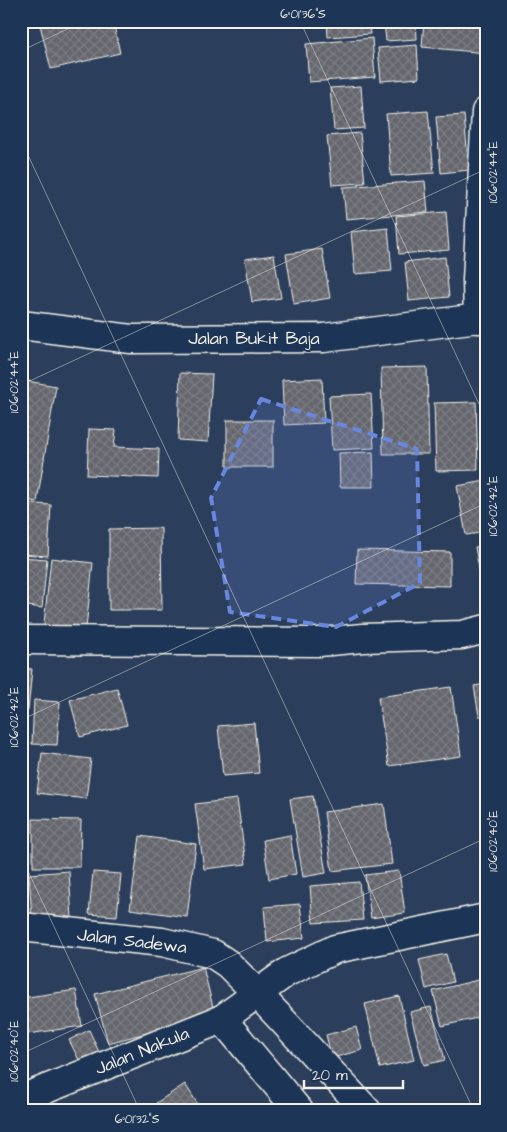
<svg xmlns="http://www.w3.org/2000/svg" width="507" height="1132" font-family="'Architects Daughter',sans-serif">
<defs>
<pattern id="building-cross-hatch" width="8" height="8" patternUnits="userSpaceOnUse" patternTransform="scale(1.25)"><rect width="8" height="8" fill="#65666e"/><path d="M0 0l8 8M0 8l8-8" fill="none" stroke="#7c7c83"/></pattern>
</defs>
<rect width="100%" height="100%" fill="#2b3f5c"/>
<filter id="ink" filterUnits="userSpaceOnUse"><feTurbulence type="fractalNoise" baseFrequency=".02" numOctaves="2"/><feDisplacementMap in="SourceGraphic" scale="10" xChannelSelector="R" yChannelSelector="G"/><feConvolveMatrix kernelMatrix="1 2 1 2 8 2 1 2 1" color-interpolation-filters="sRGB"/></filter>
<g filter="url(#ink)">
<!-- building -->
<g fill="url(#building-cross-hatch)" stroke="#f4f1e8">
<path d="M39,21h74l7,32 -69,16z"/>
<path d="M327,21h42l1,13 -42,3z"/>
<path d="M384,21h32l1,18 -31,2z"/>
<path d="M424,21h62v32l-64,-6z"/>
<path d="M372,38l3,39 -66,5 -3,-38z"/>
<path d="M417,45l2,33 -38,3 -3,-33z"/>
<path d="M361,86l3,42 -30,2 -4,-42z"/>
<path d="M428,111l6,62 -43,3 -5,-62z"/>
<path d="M464,115l5,55 -28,3 -5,-56z"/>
<path d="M360,133l5,50 -33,2 -5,-49z"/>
<path d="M425,181l3,31 -82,7 -3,-32z"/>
<path d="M446,212l3,38 -50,4 -3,-38z"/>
<path d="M388,228l4,43 -37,3 -4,-42z"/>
<path d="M322,249l8,49 -36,6 -8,-50z"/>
<path d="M274,255l7,43 -29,4 -7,-43z"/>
<path d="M445,257l4,40 -40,4 -4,-39z"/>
<path d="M427,367l2,87h-46l-2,-86z"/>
<path d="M180,373l32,1 -4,68 -30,-2z"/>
<path d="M322,378l2,45 -40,2 -2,-45z"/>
<path d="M21,380l35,6 -19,116 -16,-3z"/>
<path d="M371,394l3,54 -42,2 -3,-54z"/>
<path d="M476,402l2,68 -42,1 -2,-68z"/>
<rect x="227" y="420" width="46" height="47"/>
<path d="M89,429l27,1 -2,17 45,2 -1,29 -71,-3z"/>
<path d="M373,452l1,35h-34l-1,-34z"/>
<path d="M486,481v51l-20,3 -9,-49z"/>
<path d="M21,503l30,2 -3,51 -27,-2z"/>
<path d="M161,528l1,82h-53v-81z"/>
<path d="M486,546v39h-4l-7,-38z"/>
<path d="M357,550l93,2v34l-94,-2z"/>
<path d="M21,557l26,2 -5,49 -21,-3z"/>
<path d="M51,558l42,5 -8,74 -42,-4z"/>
<path d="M21,668l11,1 -4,41 -7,-1z"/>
<path d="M486,684v32h-7l-5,-30z"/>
<path d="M451,687l10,69 -72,10 -11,-69z"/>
<path d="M117,688l10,37 -47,12 -10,-37z"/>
<path d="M34,700l26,2 -3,43 -25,-1z"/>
<path d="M254,723l5,50 -36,3 -5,-50z"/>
<path d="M42,753l49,6 -5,40 -49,-6z"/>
<path d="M313,796l13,77 -23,4 -13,-78z"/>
<path d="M237,799l9,65 -42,5 -9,-65z"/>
<path d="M384,804l8,60 -60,7 -8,-59z"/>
<path d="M33,819l48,1 -1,47h-47z"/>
<path d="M290,835l6,39 -27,5 -6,-39z"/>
<path d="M140,836l56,8 -9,73 -57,-8z"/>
<path d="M69,871l3,47 -40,3 -3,-47z"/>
<path d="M399,871l6,42 -34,5 -6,-43z"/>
<path d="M93,872l28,2 -4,42 -28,-2z"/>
<path d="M359,882l4,38 -50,3 -3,-37z"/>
<path d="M300,904l4,34 -37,4 -3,-35z"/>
<path d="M446,954l7,28 -27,7 -7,-29z"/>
<path d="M203,967l12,48 -107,28 -13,-49z"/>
<path d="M486,978v38l-44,10 -9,-35z"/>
<path d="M76,990l6,36 -61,9v-37z"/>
<path d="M399,996l15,64 -34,8 -15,-64z"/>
<path d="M431,1007l14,53 -21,5 -14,-53z"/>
<path d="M356,1027l6,23 -30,8 -6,-23z"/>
<path d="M89,1030l10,22 -19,10 -11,-22z"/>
<path d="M185,1084l17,27h-41l-5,-8z"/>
</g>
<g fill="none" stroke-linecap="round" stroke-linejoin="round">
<defs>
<g id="minor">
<path d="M478,319l-1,-39 9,-168"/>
<path d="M21,325l110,14 193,-1 162,-21"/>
<path d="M21,640l298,2 44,-4 99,-3 24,-6"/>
<path d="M21,927l141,15 51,12 15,10 29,29 110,118"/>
<path d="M222,1019l77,92"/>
<path d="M21,1097l10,-2 191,-76 65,-47 48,-23 151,-31"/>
</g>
</defs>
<!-- minor casing -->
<use href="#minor" stroke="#f4f1e8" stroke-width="31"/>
<!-- minor -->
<use href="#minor" stroke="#1d3557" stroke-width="28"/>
</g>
</g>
<!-- marked area -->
<path fill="#6887de" fill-opacity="0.2" stroke="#6887de" stroke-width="4" stroke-dasharray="10 6" stroke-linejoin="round" d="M261,399l156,50 3,134 -84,44 -106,-15 -19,-114z"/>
<!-- ticks -->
<path fill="none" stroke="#f4f1e8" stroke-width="1" stroke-opacity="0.45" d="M300,21l186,398M21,51l63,-30M21,140l453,971M21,385l465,-216M21,720l465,-217M21,856l119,255M21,1054l465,-216"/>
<g text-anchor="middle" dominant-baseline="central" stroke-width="4" stroke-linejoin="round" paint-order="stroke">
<!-- street labels -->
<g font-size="18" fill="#f4f1e8" stroke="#1d3557">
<text x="254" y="338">Jalan Bukit Baja</text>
<text transform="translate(132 941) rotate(7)">Jalan Sadewa</text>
<text transform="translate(142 1051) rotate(-22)">Jalan Nakula</text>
</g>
</g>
<!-- margin -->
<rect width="507" height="1132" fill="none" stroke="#1d3557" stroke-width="55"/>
<!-- scale -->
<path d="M304 1080v8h99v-8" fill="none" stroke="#f4f1e8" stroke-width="2.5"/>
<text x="312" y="1080" font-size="15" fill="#f4f1e8" stroke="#1d3557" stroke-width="4" paint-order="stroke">20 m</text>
<rect x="28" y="28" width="452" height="1076" fill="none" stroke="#f4f1e8" stroke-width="2"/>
<g font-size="12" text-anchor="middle" fill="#f4f1e8">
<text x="303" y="18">6°01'36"S</text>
<text transform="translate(493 172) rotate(-90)" y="4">106°02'44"E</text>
<text transform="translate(14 382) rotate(-90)" y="4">106°02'44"E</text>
<text transform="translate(493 506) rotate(-90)" y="4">106°02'42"E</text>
<text transform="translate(14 717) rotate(-90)" y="4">106°02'42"E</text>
<text transform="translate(493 841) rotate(-90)" y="4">106°02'40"E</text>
<text transform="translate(14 1051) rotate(-90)" y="4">106°02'40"E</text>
<text x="137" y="1123">6°01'32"S</text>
</g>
</svg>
